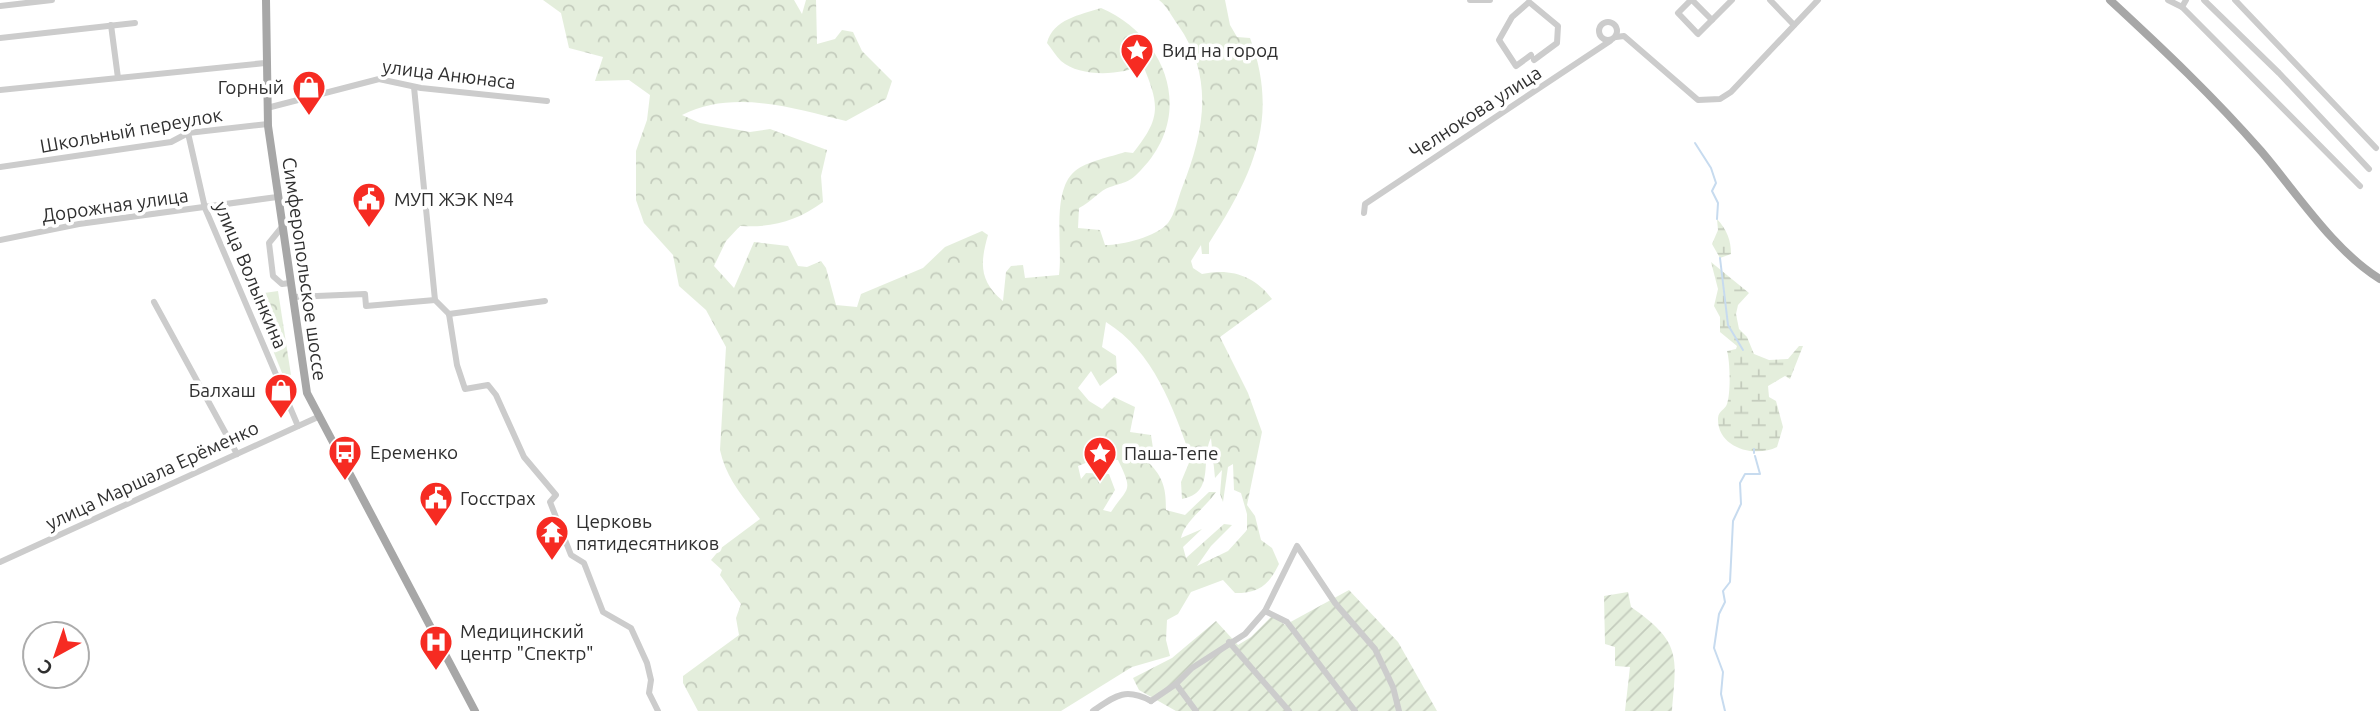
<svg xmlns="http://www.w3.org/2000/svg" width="2380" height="711" font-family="Ubuntu,sans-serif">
<defs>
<pattern id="forest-crowns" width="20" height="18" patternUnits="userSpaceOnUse" patternTransform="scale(1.75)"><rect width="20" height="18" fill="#e4eedc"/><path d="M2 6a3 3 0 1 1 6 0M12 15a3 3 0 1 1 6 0" fill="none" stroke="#c4ccbd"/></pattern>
<pattern id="wetland-marsh" width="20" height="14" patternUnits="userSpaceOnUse" patternTransform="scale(1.75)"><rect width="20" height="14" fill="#e4eedc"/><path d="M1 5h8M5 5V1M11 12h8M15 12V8" fill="none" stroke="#c4ccbd"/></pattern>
<pattern id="garden-furrows" width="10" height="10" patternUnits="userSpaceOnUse" patternTransform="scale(1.75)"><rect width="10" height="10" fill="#e4eedc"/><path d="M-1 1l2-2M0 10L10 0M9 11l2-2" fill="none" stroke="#c4ccbd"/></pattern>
</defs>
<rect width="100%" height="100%" fill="#fff"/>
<!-- forest -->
<g fill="url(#forest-crowns)" fill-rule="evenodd">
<path d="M543,0h251l8,14 4,-14h10l1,44 18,-5 7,-9 11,2 9,19 30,30 -6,18 -40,22c-53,-13 -113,-32 -164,-6l18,8 50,9 20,-3 57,21 -6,26 2,26c-26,19 -51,26 -83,24l-14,15 -12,25 20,22 20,-46 34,4 10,20 9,1 14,-6 5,7 10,37 21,2 4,-13 62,-26 22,-21 37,-16 6,4c-8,28 -9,46 15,66l3,-29 5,-6 12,-1 2,13 34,-3c4,-29 -8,-84 16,-104 12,-10 36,-14 50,-19l8,1c29,-36 26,-48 10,-88 -21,10 -62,13 -82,-4 -5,-5 -9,-12 -14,-18 6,-24 33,-28 54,-35 65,28 95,105 40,162 -12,13 -16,12 -31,17 -10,3 -20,16 -31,21l-1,20 22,2 5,15c18,0 51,-8 63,-22 7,-9 10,-25 14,-35 22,-56 33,-110 -4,-163 -6,-8 -11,-19 -19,-25h66l5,25 7,12 13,1c30,80 3,137 -41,205v11h-7l-1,-9 -10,16 2,7 9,6c28,-6 52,1 70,25l-52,38 28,56 14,39 -15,73 8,11 6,24 11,8 7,16c-10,21 -20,29 -44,29l-12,-13 -32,12 -13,22 -11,6 -1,20 4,16 -38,11 -71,44h-363l-15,-28v-7l56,-41 -3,-17 5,-14 -21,-29 2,-5 -11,-10 10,-12 39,-29c-17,-22 -34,-41 -40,-69l6,-103 -20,-37 -27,-24 -6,-31 -29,-32 -8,-23v-49l11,-31 3,-25 -21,-15 -34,1 8,-24 -34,-9 -8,-35zM1106,322c48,30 67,85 85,136l-10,24 1,17c34,-6 18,-40 29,-61l4,40 7,-8 -2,24 3,8 5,-35 5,-3 1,26 7,3 6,21v16l-19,21 -31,15 14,-20 21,-21 -8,-1 -38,34 -3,-11 19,-18 -21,9c3,-16 25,-31 35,-46h-7l-24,23 -19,-5c0,-20 -2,-32 -17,-47l5,-8 -3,-20 -21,-3 5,-25 -21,-10 -12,12 -13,-8 -11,-13 13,-17 9,15 17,-13 -1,-17 -14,-9zM1098,458l20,2c16,33 10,26 -7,52l-8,-2 12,-20 -6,-16 -23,-1 -5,6 -3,-13z"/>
<path d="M278,291l13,84 -9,-2 -31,-78z"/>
</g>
<!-- wetland -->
<g fill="url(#wetland-marsh)">
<path d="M1717,219c10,11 14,21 14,35l-11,4 -8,-14 6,-14z"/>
<path d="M1711,262l38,31 -11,12 -2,9 3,15 8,8 7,17 15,6 19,-1 11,-13h4l-13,33 -5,-3 -17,10 1,11 7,4 7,26 -6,20c-22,11 -60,1 -59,-29 1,-8 7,-8 9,-14 4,-11 3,-44 0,-53l9,-2 1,-3 -17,-14v-15l-6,-11 4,-17z"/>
</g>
<!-- garden -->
<g fill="url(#garden-furrows)">
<path d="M1349,590l49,52 39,69h-261l-37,-21 -6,-12 39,-20 44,-37 22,24 13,-8 22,-22 12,10z"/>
<path d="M1628,592l3,15c50,35 46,48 41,104h-47l5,-44 -15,-1v-19l-10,-3 -1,-48z"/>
</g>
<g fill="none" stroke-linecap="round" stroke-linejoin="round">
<!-- stream -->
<g stroke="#c7dbef" stroke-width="2">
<path d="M1695,143l16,25 5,15 -4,8 6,12 -1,16"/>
<path d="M1720,258l8,67 15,25"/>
<path d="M1754,449v4"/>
<path d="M1725,711l-4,-17 2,-22 -9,-24 5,-34 6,-12 -2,-11 7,-9 3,-61 8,-17 -1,-21 5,-9h15l-5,-18"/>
</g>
<!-- minor -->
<g stroke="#ccc" stroke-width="6">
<path d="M1470,0h20"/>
<path d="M1691,0l-13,13 20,21 34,-34"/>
<path d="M1692,0l20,20"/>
<path d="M1770,0l24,25"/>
<path d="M2168,0l14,7 4,-7"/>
<path d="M2204,0l75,73 90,96"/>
<path d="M2235,0l141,148"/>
<path d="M0,6l52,-6"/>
<path d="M2182,7l178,179"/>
<circle cx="1608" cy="31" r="9"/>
<path d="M111,25l7,53"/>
<path d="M1616,37l8,-1 74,64 22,-1 11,-7 87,-92"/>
<path d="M0,38l135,-15"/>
<path d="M1531,55l-15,11 -17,-26 13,-23 17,-15 29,24 -1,17 -23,17"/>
<path d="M414,87l21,213 14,14"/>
<path d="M0,90l265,-27"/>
<path d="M267,108l112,-29 42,9 126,13"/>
<path d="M188,133l17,75 93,218"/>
<path d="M0,167l171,-25 17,-9 80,-9"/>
<path d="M1364,213l1,-9 245,-163"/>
<path d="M282,227l-13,16 4,33 9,8 8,-1"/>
<path d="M0,240l79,-16 198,-27"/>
<path d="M293,297l72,-3 1,12 69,-6"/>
<path d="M154,302l83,152"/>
<path d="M449,314l8,51 8,24 23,-4 8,10 28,62 32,38 -6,7 21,53 13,8 19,49 28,16 16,35 4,17 -2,13 9,18"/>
<path d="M449,314l96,-13"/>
<path d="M0,562l318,-145"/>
<path d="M1265,611l22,11 68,89"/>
<path d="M1229,642l60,69"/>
<path d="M1176,684l20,27"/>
<path d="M1151,701l25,-17 16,-16 53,-34 20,-23 32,-65 38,57 40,46 18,38 6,24"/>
<path d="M1093,711c22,-15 32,-24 58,-10"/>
</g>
<!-- major -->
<g stroke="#a7a7a7" stroke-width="8">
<path d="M266,0l2,126 39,267 168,318"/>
<path d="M2110,0c52,48 104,97 151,151 35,41 73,100 119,128"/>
</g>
</g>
<!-- icons -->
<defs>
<symbol id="sight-pin" viewBox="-11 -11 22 30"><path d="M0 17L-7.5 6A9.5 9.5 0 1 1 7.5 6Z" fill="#f62b22" stroke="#fff"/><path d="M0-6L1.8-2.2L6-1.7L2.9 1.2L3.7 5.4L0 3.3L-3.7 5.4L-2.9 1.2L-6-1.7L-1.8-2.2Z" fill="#fff"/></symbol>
<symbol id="shop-pin" viewBox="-11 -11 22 30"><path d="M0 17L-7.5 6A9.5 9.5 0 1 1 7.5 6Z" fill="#f62b22" stroke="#fff"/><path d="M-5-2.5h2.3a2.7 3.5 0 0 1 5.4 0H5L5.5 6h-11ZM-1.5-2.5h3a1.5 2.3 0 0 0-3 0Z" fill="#fff"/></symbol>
<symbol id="civic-pin" viewBox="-11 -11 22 30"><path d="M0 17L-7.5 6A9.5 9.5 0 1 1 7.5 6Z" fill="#f62b22" stroke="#fff"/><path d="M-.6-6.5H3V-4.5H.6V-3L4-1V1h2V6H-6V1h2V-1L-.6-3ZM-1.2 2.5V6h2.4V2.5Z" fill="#fff"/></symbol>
<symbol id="bus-pin" viewBox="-11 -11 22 30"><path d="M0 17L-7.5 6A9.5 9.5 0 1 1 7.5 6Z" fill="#f62b22" stroke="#fff"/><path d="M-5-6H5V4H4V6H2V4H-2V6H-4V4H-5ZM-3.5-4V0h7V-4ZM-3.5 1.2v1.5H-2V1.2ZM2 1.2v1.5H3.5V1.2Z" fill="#fff"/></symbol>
<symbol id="temple-pin" viewBox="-11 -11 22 30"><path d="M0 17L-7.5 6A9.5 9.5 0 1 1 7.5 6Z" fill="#f62b22" stroke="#fff"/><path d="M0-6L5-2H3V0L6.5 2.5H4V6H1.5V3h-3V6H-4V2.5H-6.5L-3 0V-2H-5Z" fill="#fff"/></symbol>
<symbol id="hospital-pin" viewBox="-11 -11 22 30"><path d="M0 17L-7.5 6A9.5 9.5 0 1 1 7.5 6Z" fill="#f62b22" stroke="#fff"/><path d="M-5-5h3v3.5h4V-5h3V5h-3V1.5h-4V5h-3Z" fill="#fff"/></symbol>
</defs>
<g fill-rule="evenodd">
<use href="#sight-pin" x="1118" y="31" width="38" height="52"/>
<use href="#shop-pin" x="290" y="68" width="38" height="52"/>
<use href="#civic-pin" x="350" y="180" width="38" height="52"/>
<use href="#shop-pin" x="262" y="371" width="38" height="52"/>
<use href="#bus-pin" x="326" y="433" width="38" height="52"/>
<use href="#sight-pin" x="1081" y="434" width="38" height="52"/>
<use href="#civic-pin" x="417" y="479" width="38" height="52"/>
<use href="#temple-pin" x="533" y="513" width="38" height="52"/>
<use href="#hospital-pin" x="417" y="623" width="38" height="52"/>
</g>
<g text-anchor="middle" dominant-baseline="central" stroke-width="7" stroke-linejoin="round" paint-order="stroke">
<!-- poi labels -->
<g font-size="19" fill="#2f2f2f" stroke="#fff" text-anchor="start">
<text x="1162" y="50">Вид на город</text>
<text x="284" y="87" text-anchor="end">Горный</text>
<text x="394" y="199">МУП ЖЭК №4</text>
<text x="256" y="390" text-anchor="end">Балхаш</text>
<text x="370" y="452">Еременко</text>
<text x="1124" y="453">Паша-Тепе</text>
<text x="460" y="498">Госстрах</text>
<text x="576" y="521">Церковь<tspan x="576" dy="22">пятидесятников</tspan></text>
<text x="460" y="631">Медицинский<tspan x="460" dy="22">центр "Спектр"</tspan></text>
</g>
<!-- street labels -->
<g font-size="19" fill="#2f2f2f" stroke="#fff">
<text transform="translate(449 74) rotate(7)">улица Анюнаса</text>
<text transform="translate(1475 112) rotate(-33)">Челнокова улица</text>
<text transform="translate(131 130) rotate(-10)">Школьный переулок</text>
<text transform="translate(115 205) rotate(-8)">Дорожная улица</text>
<text transform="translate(305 269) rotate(82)">Симферопольское шоссе</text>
<text transform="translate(251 275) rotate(67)">улица Волынкина</text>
<text transform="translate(152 475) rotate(-25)">улица Маршала Ерёменко</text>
</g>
</g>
<!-- north arrow -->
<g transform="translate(56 655) rotate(220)"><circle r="33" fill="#ffffff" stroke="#acacac" stroke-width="2"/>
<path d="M0-5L12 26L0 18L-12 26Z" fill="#f62b22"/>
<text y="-10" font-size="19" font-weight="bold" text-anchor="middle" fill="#2f2f2f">С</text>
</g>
</svg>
